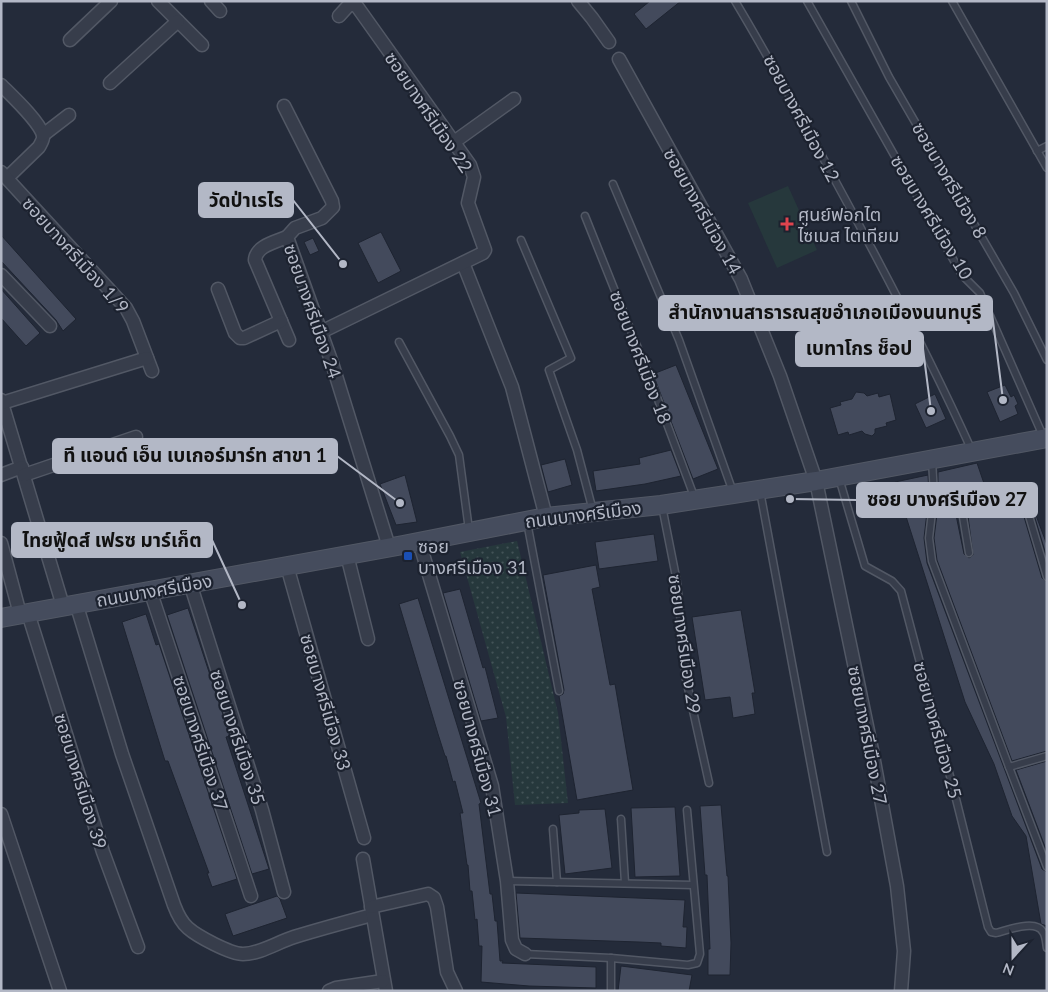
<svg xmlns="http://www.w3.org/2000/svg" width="1048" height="992" font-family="Lato,'Noto Sans Thai',sans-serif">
<defs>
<pattern id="grass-dots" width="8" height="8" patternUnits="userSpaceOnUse" patternTransform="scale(1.25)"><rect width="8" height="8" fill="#26383c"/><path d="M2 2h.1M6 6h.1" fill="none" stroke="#435357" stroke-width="1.8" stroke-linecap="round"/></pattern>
</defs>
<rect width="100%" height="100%" fill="#242b3a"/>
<!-- grass -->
<path fill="url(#grass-dots)" d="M517,541l41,172 10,90 -53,2 -9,-88 -46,-165z"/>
<!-- park -->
<path fill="#26383c" d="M788,186l29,64 -40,18 -29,-65z"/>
<!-- building -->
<g fill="#434a5c" stroke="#1e2431">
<path d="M650,1h31l-35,28 -12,-15z"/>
<path d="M381,232l20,39 -23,12 -20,-40z"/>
<path d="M1,235l75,84 -13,12 -7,-11 -55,-59z"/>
<path d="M313,238l6,13 -9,4 -6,-13z"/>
<path d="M1,289l39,44 -14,13 -25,-28z"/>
<path d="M676,365l42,104 -25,10 -40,-105z"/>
<path d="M1005,385l6,12 3,-2 4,9 -3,2 3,8 -18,8 -13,-30z"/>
<path d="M856,392l8,1 3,3 11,-3 1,4 11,-3 6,26 -10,3 1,3 -12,3v4l-3,3 -7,-2 -3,-3 -13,4 -1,-3 -10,3 -8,-27 11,-3 -1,-3 12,-3z"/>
<path d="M935,394l11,25 -20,9 -11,-24z"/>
<path d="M671,450l10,26 -36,8 -49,7 -3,-20 47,-7 -1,-6z"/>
<path d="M565,459l7,26 -24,7 -7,-27z"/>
<path d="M977,463l12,35 31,-9 10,10 17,46v13l-15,-50 -3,-4h-4l-3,6 20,68 5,4v169l-35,10 -75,-201 -3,-22 3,-24 15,-1 4,2 8,39 5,4 4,-3 -5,-39 -4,-7 -9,-6 -17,1v-32z"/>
<path d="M405,475l12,47 -21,3 -16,-41z"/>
<path d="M928,475l1,20 -5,43 3,25 115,306 5,3v54l-6,-2 -15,-88 -14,-20 -18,-52 -29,-62 -70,-220z"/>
<path d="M654,534l4,27 -59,8 -4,-27z"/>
<path d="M596,565l4,22 -8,2 18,96 5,-1 18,106 -56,10 -18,-104 4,-2 1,-4 -21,-115z"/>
<path d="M460,589l23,79 2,-1 13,51 -17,3 -38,-128z"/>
<path d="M418,598l63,205 -2,1 11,90h2l3,27h2l3,40h3l-1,2 24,1 70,3v21l-67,-2 -48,-4 1,-36h-3l-2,-27 -2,1 -3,-29h-2l-2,-26h-1l-7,-52h3l-8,-32 -2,1 -7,-26h-1l-7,-22 -39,-130z"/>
<path d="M188,608l42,128 -4,1 43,132 -17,5 -85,-259z"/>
<path d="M741,610l14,83h-3l3,21 -22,4 -3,-21 -25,3 -13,-83z"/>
<path d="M146,614l10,31 3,-1 78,235 -25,8 -5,-14h2l-41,-112h-3l-43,-139z"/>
<path d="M1047,761v91l-31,-82z"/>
<path d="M721,805l6,71h1l3,67 -1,32h-22v-26h2l-3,-74h-2l-5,-69z"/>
<path d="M675,807l5,69 -45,1 -4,-69z"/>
<path d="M605,809l7,59 -47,6 -6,-59 20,-2v-3z"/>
<path d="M516,893l169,7 -2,27h4l-1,21 -25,-2v-3l-22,-1 -119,-4z"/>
<path d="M277,896l3,3 7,19 -54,18 -8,-22z"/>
<path d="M621,966l71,9 -3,16h-71z"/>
</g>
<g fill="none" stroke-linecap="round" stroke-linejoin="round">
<defs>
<g id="lane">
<path d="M735,1c36,60 69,121 102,183 48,88 94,176 135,267"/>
<path d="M807,1l155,274 18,18 63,143"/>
<path d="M851,1l38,76 125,216 33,67"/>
<path d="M952,1l95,167"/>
<path d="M1037,151l10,-5"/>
<path d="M613,184l66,156 54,152"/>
<path d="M585,216l66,165 44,118"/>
<path d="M521,240l50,118 -22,12 28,80 16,61"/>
<path d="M399,342l51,94 9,19 10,75"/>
<path d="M932,460l2,35 -5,43 3,23 77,206 38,-11"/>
<path d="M839,478l26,88 27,15 9,10 54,204 33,132 3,5 5,1c12,-3 40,-14 47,-1 3,4 3,11 4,16"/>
<path d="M760,491l67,361"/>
<path d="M662,506l15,76 9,97 23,104"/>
<path d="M933,509l20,-1 7,3 3,6 6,36"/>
<path d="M1027,509l20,68"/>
<path d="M527,522l32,169"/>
<path d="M1009,767l38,100"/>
<path d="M621,819l4,64"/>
<path d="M553,829l4,53"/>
<path d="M507,881l186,4"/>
<path d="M525,954l86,4 77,7 9,-2 3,-9 -13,-144"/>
<path d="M611,958v33"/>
</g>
<g id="street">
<path d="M158,1l44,44"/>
<path d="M211,1l9,10"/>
<path d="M578,1l14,17 17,24"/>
<path d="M70,40l41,-39"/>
<path d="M619,59l122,220 39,97 36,105 56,269 25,136 7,65 -3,40"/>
<path d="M110,83l68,-62"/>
<path d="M1,85c11,11 38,36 42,50 1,4 -2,8 -4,12l-32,31"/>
<path d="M284,106l48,95 1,6 -11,11 -27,10 -8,9 45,126 57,184"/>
<path d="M43,135l26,-20"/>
<path d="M454,142l60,-43"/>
<path d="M1,172l125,136 7,13 19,50"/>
<path d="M287,237c-12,5 -31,9 -32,23l34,80"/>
<path d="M463,263l49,124 34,130"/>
<path d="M1,275l49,51"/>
<path d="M218,289l17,44 5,5h4l37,-17"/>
<path d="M321,332l162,-79 2,-3 -17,-47 6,-26 -4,-12 -114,-160h-7l-10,11"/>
<path d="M1,400l62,206"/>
<path d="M2,403l145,-45"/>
<path d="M1,475l21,-8"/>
<path d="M24,475l112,-38"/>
<path d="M419,541l73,245 15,95 5,59 4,9 9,5"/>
<path d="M1,543l19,71"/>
<path d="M347,555l21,84"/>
<path d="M287,566l77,272"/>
<path d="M190,583l72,227 22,82"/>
<path d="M150,590l101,306"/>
<path d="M76,603l46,151 52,151c3,8 7,17 14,23 9,8 42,26 55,26 17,0 35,-12 51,-17 26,-8 52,-15 78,-22"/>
<path d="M28,613l75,239 35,95"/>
<path d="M1,814l59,177"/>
<path d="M363,859l23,132"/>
<path d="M371,907l57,-13 6,4 3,9 10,65 9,19"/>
<path d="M329,991l7,-3 47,-7"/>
</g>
<path id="secondary" d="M1,618l402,-73 143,-28 115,-12 72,-11 83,-13 231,-43"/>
</defs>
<!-- lane casing -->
<use href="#lane" stroke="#525865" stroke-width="9"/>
<!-- street casing -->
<use href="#street" stroke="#525865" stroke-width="15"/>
<!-- secondary casing -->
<use href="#secondary" stroke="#525865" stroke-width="20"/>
<!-- lane -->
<use href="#lane" stroke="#373d4b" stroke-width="6"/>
<!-- street -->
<use href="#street" stroke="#373d4b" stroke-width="12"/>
<!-- secondary -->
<use href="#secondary" stroke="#454c5d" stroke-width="18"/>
</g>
<!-- markers -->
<path fill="#e0444e" stroke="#1c222f" stroke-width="2" d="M784.5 216.5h5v5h5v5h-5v5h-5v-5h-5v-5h5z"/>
<rect fill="#1a4fb4" stroke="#1c222f" stroke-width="2" x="403" y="551" width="10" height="10" rx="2.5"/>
<g text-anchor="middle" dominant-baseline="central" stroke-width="4.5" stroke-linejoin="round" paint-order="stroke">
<!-- street labels -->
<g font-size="18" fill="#b3b8c6" stroke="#1c222f">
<text transform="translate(429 112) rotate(56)">ซอยบางศรีเมือง 22</text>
<text transform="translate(802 118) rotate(62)">ซอยบางศรีเมือง 12</text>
<text transform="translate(950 180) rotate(60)">ซอยบางศรีเมือง 8</text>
<text transform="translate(703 211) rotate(61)">ซอยบางศรีเมือง 14</text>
<text transform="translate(932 217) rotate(59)">ซอยบางศรีเมือง 10</text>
<text transform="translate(76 255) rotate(48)">ซอยบางศรีเมือง 1/9</text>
<text transform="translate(313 311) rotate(71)">ซอยบางศรีเมือง 24</text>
<text transform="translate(641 357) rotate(69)">ซอยบางศรีเมือง 18</text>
<text transform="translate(583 514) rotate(-7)">ถนนบางศรีเมือง</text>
<text transform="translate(154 590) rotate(-10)">ถนนบางศรีเมือง</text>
<text transform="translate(685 644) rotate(82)">ซอยบางศรีเมือง 29</text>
<text transform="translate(326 702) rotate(74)">ซอยบางศรีเมือง 33</text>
<text transform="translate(938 730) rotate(75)">ซอยบางศรีเมือง 25</text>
<text transform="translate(868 735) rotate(79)">ซอยบางศรีเมือง 27</text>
<text transform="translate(238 737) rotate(72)">ซอยบางศรีเมือง 35</text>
<text transform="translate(201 743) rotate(72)">ซอยบางศรีเมือง 37</text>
<text transform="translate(478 748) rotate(75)">ซอยบางศรีเมือง 31</text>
<text transform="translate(81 781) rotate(73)">ซอยบางศรีเมือง 39</text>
</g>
<!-- poi labels -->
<g font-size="18" fill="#b3b8c6" stroke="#1c222f" text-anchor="start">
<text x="798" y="214">ศูนย์ฟอกไต<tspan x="798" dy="21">ไซเมส ไตเทียม</tspan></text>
<text x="418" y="546">ซอย<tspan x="418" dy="21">บางศรีเมือง 31</tspan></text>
</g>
</g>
<!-- callouts -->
<path fill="none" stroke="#b3b8c6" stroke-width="2" d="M343 264L293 200M1003 400L992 313M931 411L923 349M400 503L337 456M790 499L857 500M242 605L212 540"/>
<g fill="#b3b8c6" stroke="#1c222f" stroke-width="2">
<circle cx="343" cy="264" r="5"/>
<circle cx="1003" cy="400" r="5"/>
<circle cx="931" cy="411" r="5"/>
<circle cx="400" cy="503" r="5"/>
<circle cx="790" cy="499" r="5"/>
<circle cx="242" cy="605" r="5"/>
</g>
<g fill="#b3b8c6" stroke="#b3b8c6" stroke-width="2">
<rect x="199" y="183" width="94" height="34" rx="5"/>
<rect x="659" y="296" width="333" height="34" rx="5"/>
<rect x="796" y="332" width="127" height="34" rx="5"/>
<rect x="53" y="439" width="284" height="34" rx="5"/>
<rect x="857" y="483" width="180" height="34" rx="5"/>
<rect x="12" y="523" width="200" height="34" rx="5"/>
</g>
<g font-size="19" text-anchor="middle" font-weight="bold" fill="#111">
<text x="246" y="207">วัดป่าเรไร</text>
<text x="825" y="319">สำนักงานสาธารณสุขอำเภอเมืองนนทบุรี</text>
<text x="859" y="355">เบทาโกร ช็อป</text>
<text x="195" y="462">ที แอนด์ เอ็น เบเกอร์มาร์ท สาขา 1</text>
<text x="947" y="506">ซอย บางศรีเมือง 27</text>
<text x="112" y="547">ไทยฟู้ดส์ เฟรซ มาร์เก็ต</text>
</g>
<!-- border -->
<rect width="1048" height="992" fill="none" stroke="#b3b8c6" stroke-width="5"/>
<!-- north arrow -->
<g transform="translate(1013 957) rotate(201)" stroke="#1c222f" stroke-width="4" paint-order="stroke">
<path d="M0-4L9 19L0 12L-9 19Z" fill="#b3b8c6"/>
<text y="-8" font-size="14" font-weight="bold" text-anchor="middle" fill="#b3b8c6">N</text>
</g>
</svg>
